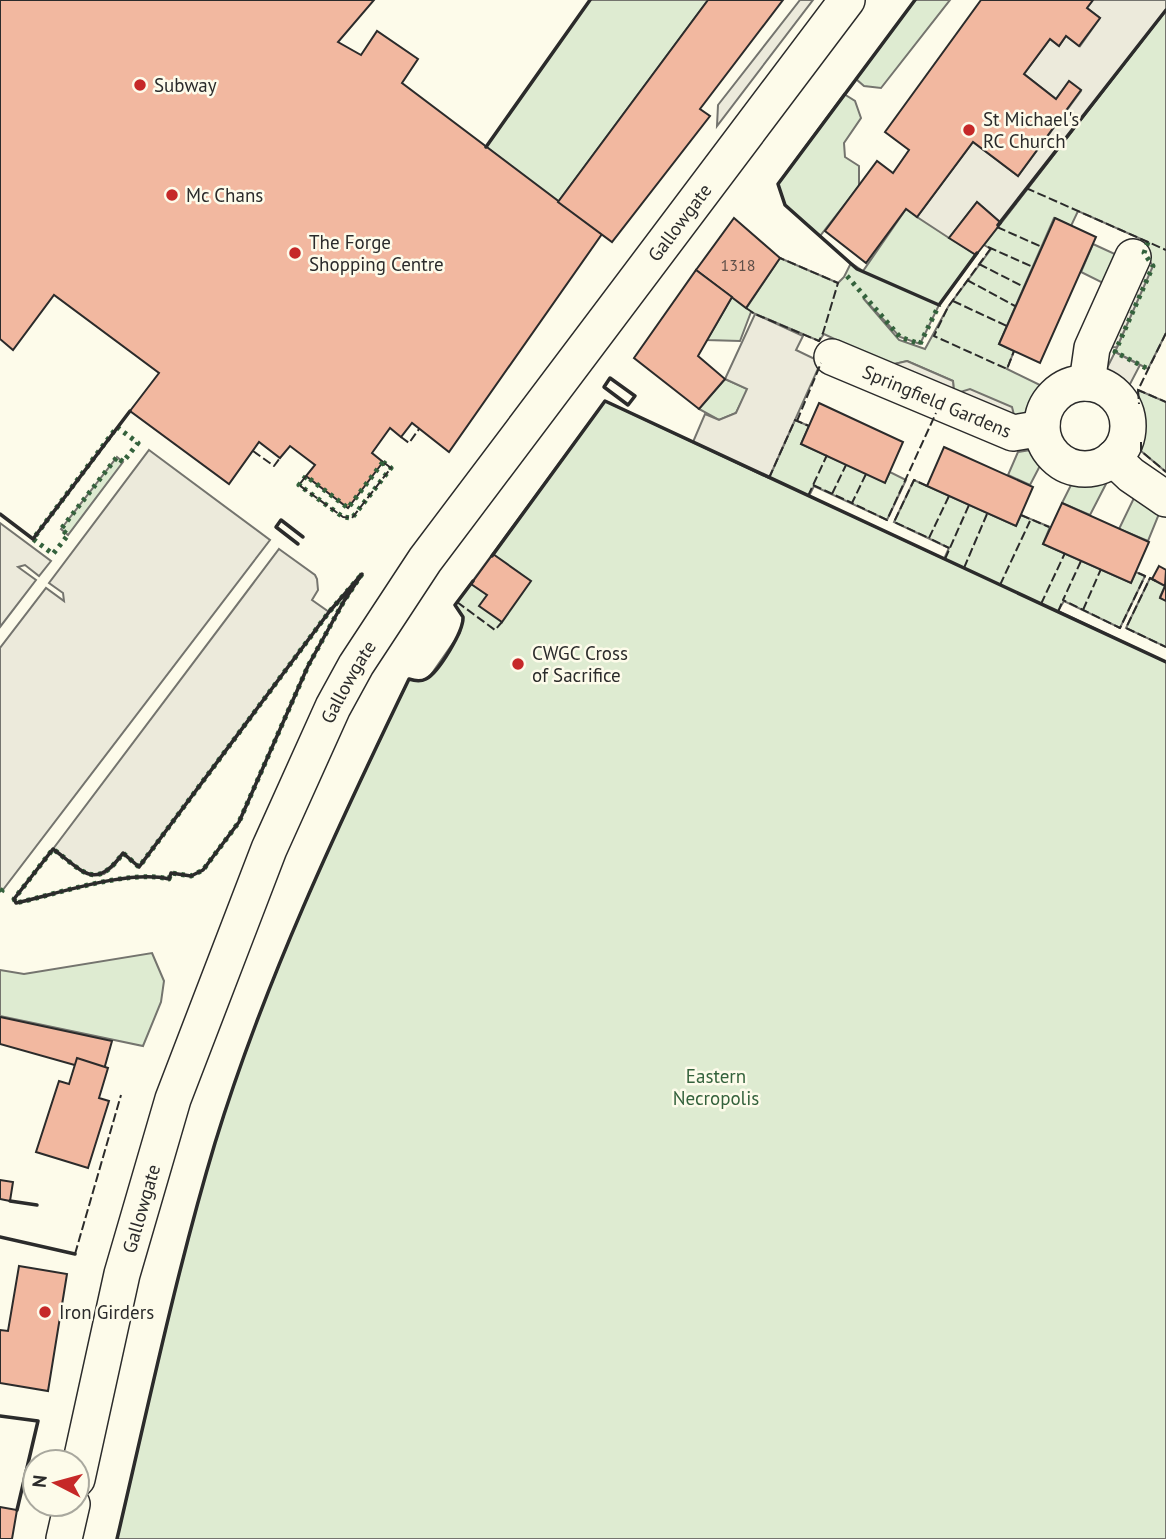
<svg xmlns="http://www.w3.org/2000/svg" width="1166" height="1539" font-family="'PT Sans',sans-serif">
<rect width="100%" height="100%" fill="#fdfbea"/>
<!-- green -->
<g fill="#deebd1" stroke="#74746e" stroke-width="2">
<path d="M590,0h118l-150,202 -72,-55z"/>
<path d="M915,0h35l-69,88 -17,-2 -8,-7z"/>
<path d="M1166,10v323l-18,36 -33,-17 37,-86 -8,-13 4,-11 -70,-31 -7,15 -17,-8 -55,126 15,7 -7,18 33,16 -14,43 -72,-34 -1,-13 -46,-20 -17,4 -66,-31 -5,7 -68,-29 -11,29 -33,-1 25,-43 15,10 33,-49 58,25 6,-6 7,-14 12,8 43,-62 70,46 -37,50 -19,39 -20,-7 -37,-39 36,42 26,9 23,-42 43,-58 -7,-4z"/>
<path d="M844,94l11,7 6,17 -17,25 1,14 14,9v20l-39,50 -35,-31 -7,-21z"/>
<path d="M1093,244l26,12 -14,28 -24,-12z"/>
<path d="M725,379l23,10 -12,24 -17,7 -20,-11z"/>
<path d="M1138,390l28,12v70l-25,-21z"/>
<path d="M605,401l164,77 26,-58 14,6 -8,18 84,38 5,-10 16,8 -19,40 -73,-34 -5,10 135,63 5,-11 -55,-26 20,-42 102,46 5,-11 29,12 -7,17 88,39 5,-11 9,4 -25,52 -56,-27 -6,10 108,51v877h-1049c31,-132 59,-266 98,-396 49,-160 121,-313 194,-464l12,2 9,-5 30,-43 3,-16 -8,-12z"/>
<path d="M1037,449l7,9 -14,27 -22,-10 10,-23z"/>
<path d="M117,457l6,5 -55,73 -7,-6z"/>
<path d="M1075,477l33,3 -18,35 -28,-12z"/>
<path d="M1134,498l25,16 -11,27 -29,-12z"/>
<path d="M1150,578l15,8 -5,11 6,4v46l-40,-19z"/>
<path d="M152,953l12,28 -3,21 -18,44 -143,-30v-46l24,4z"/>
</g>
<!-- parking -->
<g fill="#eceadb" stroke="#74746e" stroke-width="2">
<path d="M800,0h13l-96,126 1,-21z"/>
<path d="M1093,0h73v10l-165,213 -24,-21 -28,36 -32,-21 56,-75 45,34 63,-85 -12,-9 -13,17 -32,-25 26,-35 9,7 7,-10 14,10 20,-28 -13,-10z"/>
<path d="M1144,253l9,13 -36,81 -14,1z"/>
<path d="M755,314l48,22 -7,14 25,12 -52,116 -76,-36 12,-28 14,6 17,-7 11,-24 -22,-10z"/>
<path d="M1115,352l25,13 -11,21 -25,-12z"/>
<path d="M907,361l46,20 1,13 16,-5 42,18 4,16 -126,-58z"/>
<path d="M149,450l121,90 -268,351 -2,-2v-241l46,-60 18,13 -1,-8 -14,-10z"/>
<path d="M0,523l51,38 -12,15 -14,-11 -7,2 18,13 -36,47z"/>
<path d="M279,549l36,26 2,4 1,11 -6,10 17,12 -190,255 -16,-13 -9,12 -10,8 -11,1 -10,-4 -30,-22z"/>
</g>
<!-- building -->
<g fill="#f2b8a0" stroke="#2b2b2b" stroke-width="2">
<path d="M0,0h374l-36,42 23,13 16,-24 41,28 -16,24 200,151 -153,218 -37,-29 -11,14 -11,-9 -18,25 11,9 -35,46 -42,-32 9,-11 -25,-19 -10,12 -21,-16 -30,42 -99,-73 29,-38 -105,-78 -41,55 -13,-11z"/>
<path d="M708,0h75l-83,109 10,7 -98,126 -54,-40z"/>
<path d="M981,0h112l-6,8 13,10 -21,28 -13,-10 -7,10 -9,-7 -26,35 32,25 13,-18 12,9 -63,86 -45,-34 -56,75 -11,-8 -40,54 -41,-32 52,-70 16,12 16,-23 -24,-18z"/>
<path d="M977,202l24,21 -25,32 -27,-17z"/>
<path d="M734,218l46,40 -34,50 -50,-38z"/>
<path d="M1055,218l41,19 -56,126 -41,-19z"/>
<path d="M696,270l36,27 -34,59 27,23 -26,30 -65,-51z"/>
<path d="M819,403l84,39 -18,41 -84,-39z"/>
<path d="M944,447l89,40 -17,39 -89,-40z"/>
<path d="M1062,503l87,39 -18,41 -88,-39z"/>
<path d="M493,554l38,27 -29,41 -23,-16 8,-11 -16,-11z"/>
<path d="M1159,566l7,4 -1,16 -13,-7z"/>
<path d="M1166,584v17l-6,-3z"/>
<path d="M0,1017l112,24 -9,32 -103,-29z"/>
<path d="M77,1058l31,10 -9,30 10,3 -21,67 -52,-16 23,-71 10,3z"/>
<path d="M0,1180l13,2 -3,19 -10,-2z"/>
<path d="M19,1266l48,8 -19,117 -48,-8v-53l8,1z"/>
<path d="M0,1507l17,3 -5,29h-12z"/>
</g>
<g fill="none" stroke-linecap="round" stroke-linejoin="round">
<defs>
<g id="minor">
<path id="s1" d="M832,357l181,76 18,-3 11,-6"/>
<path d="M1087,383l5,-35 41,-91"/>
<circle cx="1085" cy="426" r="43"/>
<path d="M1113,458l18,17 35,24"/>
<path id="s2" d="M77,1479l45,-205 51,-175 96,-250 64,-142 23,-42 69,-105 422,-560"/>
<path d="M64,1539l8,-35"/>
</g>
</defs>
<!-- minor casing -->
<use href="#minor" stroke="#2b2b2b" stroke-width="38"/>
<!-- minor -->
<use href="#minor" stroke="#fdfbea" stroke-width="35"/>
<!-- hedge -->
<g stroke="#34623c" stroke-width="5" stroke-dasharray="3.5 5" stroke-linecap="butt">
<path d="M1148,242l-4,11 9,13 -38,86 33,17"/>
<path d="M847,276l53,61 20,7 19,-39"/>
<path d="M117,427l21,16 -15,19 -6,-5 -56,72 7,6 -15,19 -20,-15z"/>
<path d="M383,462l8,6 -39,50 -9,-1 -44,-32 7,-9 42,32z"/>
<path d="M362,574l-18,27 -36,65 -69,156 -36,48 -12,6 -20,-3 -2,6c-40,-10 -112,15 -153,24l-2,-4 39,-50c30,22 42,43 70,4l16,14 190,-255z"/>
<path d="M0,889l2,2 -2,2"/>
</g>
<!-- fence -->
<g stroke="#2b2b2b" stroke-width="2" stroke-dasharray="9 3.5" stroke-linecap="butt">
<path d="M1026,188l140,62"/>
<path d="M997,227l45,20"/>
<path d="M988,247l45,20"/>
<path d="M991,248l-43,59 -14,29 73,33 7,-18"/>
<path d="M979,264l45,23"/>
<path d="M967,280l48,26"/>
<path d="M953,301l54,25"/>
<path d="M746,308l9,6 64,27 4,-8 15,-50 -58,-25"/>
<path d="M1166,333l-28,57 28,12"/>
<path d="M1138,390l1,14"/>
<path d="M797,421l24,-58"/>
<path d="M401,437l8,6 10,-14"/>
<path d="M1141,442v9l25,21"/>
<path d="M253,451l21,15 6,-8"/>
<path d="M866,474l-14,29 35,17 49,-107"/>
<path d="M306,476l-7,9 44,32 9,1 39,-50 -8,-6"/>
<path d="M769,478l26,-58 14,6"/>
<path d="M813,485l39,18"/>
<path d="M927,486l-13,-6 -20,42 35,16"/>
<path d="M832,494l14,-29"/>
<path d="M808,496l19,-41"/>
<path d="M949,496l-20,42 20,10"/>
<path d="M1021,515l28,12"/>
<path d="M945,559l24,-54"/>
<path d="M1081,561l-18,39 57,28 25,-52 -9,-4"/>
<path d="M964,568l23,-54"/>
<path d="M1156,581l-6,-3 -24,50 40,19"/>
<path d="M1000,585l30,-64"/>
<path d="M457,602l38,28 7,-8"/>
<path d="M1041,604l24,-51"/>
<path d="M1083,610l18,-41"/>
<path d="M1058,612l5,-12"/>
<path d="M75,1254l46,-159"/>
</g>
<!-- wall -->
<g stroke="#2b2b2b" stroke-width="3.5">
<path d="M915,0l-137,184 7,21 72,64 82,36 38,-52"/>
<path d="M486,147l104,-147"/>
<path d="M998,225l168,-215"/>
<path d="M610,378l25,18 -7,9 -24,-18z"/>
<path d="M0,514l33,25 97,-128"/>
<path d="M298,544l-22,-17 5,-7 22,17"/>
<path d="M492,556l113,-155 561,261"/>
<path d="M362,574l-18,27 -36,65 -69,156 -36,48 -12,6 -20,-3 -2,6c-40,-10 -112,15 -153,24l-2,-4 39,-50c30,22 42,43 70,4l16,14 190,-255z"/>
<path d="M10,1201l27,4"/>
<path d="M0,1237l75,17"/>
<path d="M0,1416l38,5 -21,89"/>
<path d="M117,1539c31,-132 59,-266 98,-396 49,-160 121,-313 194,-464 6,2 11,3 17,0 12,-6 38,-48 37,-62l-8,-12 18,-24"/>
</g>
</g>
<!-- markers -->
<g fill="#c62828" stroke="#fdfbea" stroke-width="2.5">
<circle cx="140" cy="85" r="7"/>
<circle cx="969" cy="130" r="7"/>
<circle cx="172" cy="195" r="7"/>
<circle cx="295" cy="253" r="7"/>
<circle cx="518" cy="664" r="7"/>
<circle cx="45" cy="1312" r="7"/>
</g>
<g text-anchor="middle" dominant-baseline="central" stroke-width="5" stroke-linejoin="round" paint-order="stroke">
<!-- number labels -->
<g font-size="16" fill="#5d4e48">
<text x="738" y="265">1318</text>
</g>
<!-- poi labels -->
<g font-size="19" fill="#2b2b2b" stroke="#fdfbea" text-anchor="start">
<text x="154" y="85">Subway</text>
<text x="983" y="119">St Michael's<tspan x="983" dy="22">RC Church</tspan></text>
<text x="186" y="195">Mc Chans</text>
<text x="309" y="242">The Forge<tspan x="309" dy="22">Shopping Centre</tspan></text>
<text x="532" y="653">CWGC Cross<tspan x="532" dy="22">of Sacrifice</tspan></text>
<text x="59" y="1312">Iron Girders</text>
</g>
<!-- street labels -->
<g font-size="19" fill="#2b2b2b" stroke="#fdfbea">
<text stroke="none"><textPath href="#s2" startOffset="1412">Gallowgate</textPath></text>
<text stroke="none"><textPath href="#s1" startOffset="114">Springfield Gardens</textPath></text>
<text stroke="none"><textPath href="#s2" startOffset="845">Gallowgate</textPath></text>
<text stroke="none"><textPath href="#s2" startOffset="278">Gallowgate</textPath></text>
</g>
<!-- park labels -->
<g font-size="19" fill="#34623c" stroke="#fdfbea">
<text x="716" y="1076">Eastern<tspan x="716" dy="22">Necropolis</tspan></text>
</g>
</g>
<!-- north arrow -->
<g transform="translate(56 1483) rotate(276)"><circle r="33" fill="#fdfbea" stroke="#a9a89e" stroke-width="2"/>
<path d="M0-5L12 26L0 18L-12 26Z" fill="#c62828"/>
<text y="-10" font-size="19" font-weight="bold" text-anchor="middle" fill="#2b2b2b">N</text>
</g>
</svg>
